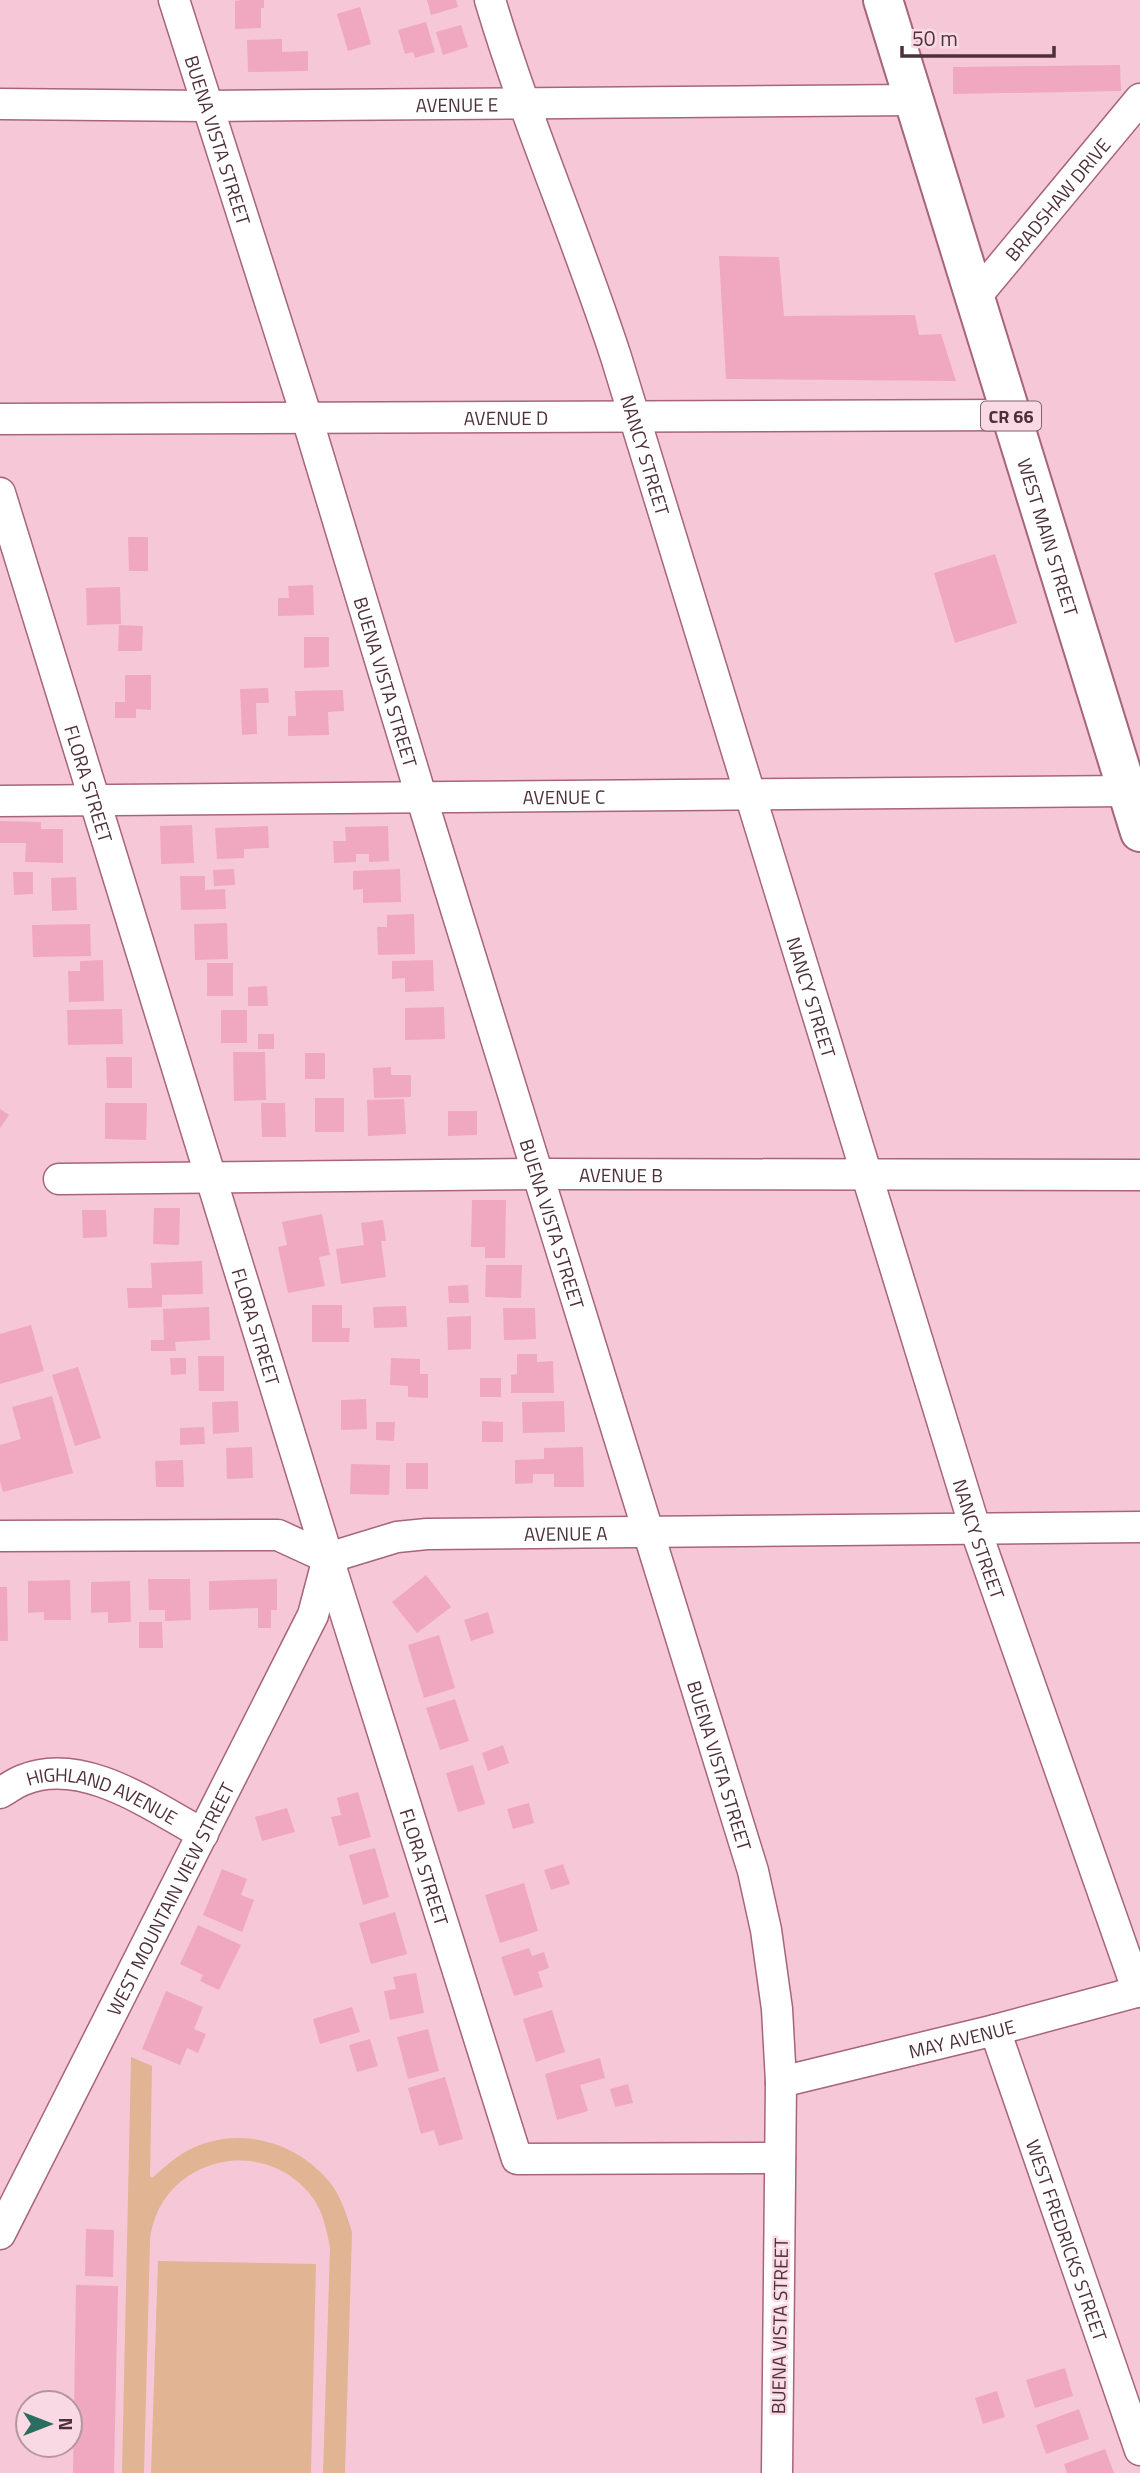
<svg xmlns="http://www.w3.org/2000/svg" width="1140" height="2473" font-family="'Titillium Web',sans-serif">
<rect width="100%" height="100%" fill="#f6c8d7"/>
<!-- green -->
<g fill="#e1b494">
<path d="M131,2057l21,9 -2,110 2,2c13,-11 26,-24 43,-31 46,-20 100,-5 132,32 13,14 19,34 25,53l-7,241h-22l7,-225c-3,-17 -7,-36 -17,-50 -49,-67 -156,-39 -163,44l-6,231h-22z"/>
<path d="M158,2261l158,3 -5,209h-160z"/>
</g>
<!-- building -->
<g fill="#f0a7c0">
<path d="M242,0h22v8h-3v20l-26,1v-28z"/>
<path d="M427,0h29l2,7 -27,8z"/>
<path d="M360,7l11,37 -23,7 -11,-37z"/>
<path d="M426,22l9,30 -20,6 -2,-6 -8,2 -7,-24z"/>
<path d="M461,25l7,22 -25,8 -7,-23z"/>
<path d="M282,39v13l26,-1v20l-60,1 -1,-32z"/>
<path d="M1120,65l1,26 -168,3v-27z"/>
<path d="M719,256l60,1 5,59 131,-1 4,20 22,-1 15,47 -230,-2z"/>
<path d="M128,537h20v34h-19z"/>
<path d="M995,554l22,69 -62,20 -21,-70z"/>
<path d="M313,585l1,30 -36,1v-18h11l-1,-12z"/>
<path d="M120,587l1,37 -34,1 -1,-37z"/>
<path d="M119,625l24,1 -1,25h-24z"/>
<path d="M304,637h25v30l-25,1z"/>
<path d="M125,675h26v35l-15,-1v9h-21v-16h10z"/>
<path d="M268,688l1,15h-13l1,31 -15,1 -2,-46z"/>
<path d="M343,690l1,21 -16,1 1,23 -41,1v-20h8l-1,-25z"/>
<path d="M0,821l41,1v7h22v34l-38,-1 1,-19h-26z"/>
<path d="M192,825l2,38 -33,1 -1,-38z"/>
<path d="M268,826l1,22 -25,1v9l-27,1 -2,-31z"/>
<path d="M388,826l1,35 -20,1v-8h-13v8l-22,1 -1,-22h13l-1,-14z"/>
<path d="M234,869l1,16 -21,1 -1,-16z"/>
<path d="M400,869l1,33 -38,1v-14l-10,1v-19z"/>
<path d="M13,872h20v22l-19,1z"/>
<path d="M180,876h25v14l20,-1 1,20 -45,1z"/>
<path d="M76,877l1,33 -25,1 -1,-33z"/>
<path d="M414,914l1,40 -37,1 -1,-28h10v-12z"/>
<path d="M227,923l1,36 -33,1 -1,-36z"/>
<path d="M90,924l1,32 -58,1 -1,-32z"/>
<path d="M103,960l1,41 -35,1 -1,-31h12v-10z"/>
<path d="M433,960l1,31 -29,1v-14l-13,1v-18z"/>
<rect x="207" y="963" width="26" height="33"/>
<path d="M267,986l1,20h-20v-19z"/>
<path d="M444,1007l1,32 -40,1v-32z"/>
<path d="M122,1009l1,35 -55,1 -1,-35z"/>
<rect x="221" y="1010" width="26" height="33"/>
<rect x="258" y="1034" width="16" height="15"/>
<path d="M233,1052h32l1,48 -32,1z"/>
<rect x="305" y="1053" width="20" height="26"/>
<path d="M106,1057h26v31h-25z"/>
<path d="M391,1067v8h20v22l-37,1 -1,-30z"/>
<rect x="315" y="1098" width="29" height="34"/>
<path d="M404,1099l2,35 -38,2 -1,-36z"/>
<path d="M105,1103h42l-1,37 -41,-1z"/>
<path d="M261,1103h24l1,34h-24z"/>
<path d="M0,1109l9,6 -9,13z"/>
<path d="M448,1111h29v24l-29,1z"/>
<path d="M472,1200h34l-1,58h-20v-11h-14z"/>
<path d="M154,1208h26l-1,37 -26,-1z"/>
<path d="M82,1210h24l1,27 -24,1z"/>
<path d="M322,1214l8,41 -11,2 6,29 -37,7 -10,-46 9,-2 -5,-23z"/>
<path d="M383,1220l3,21h-5l5,36 -45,7 -5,-35 28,-4 -3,-22z"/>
<path d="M202,1261l1,33 -41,1v12l-34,1 -1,-20h25l-1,-25z"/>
<path d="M486,1265h36l-1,33 -36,-1z"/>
<path d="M468,1285l1,18h-20l-1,-17z"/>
<path d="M312,1305h30v23h8l-1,14h-37z"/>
<path d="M406,1306l1,21 -33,1 -1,-21z"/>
<path d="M209,1307l1,33 -35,2 1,9h-25v-11h13l-1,-31z"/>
<path d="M503,1308h32l1,31 -32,1z"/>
<path d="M471,1316v33l-23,1 -1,-33z"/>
<path d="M31,1325l13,46 -44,13v-50z"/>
<path d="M517,1354h20v8l16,-1 1,32h-43v-18l6,-1z"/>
<path d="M198,1356h26v35h-25z"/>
<path d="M170,1358h16v16l-15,1z"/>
<path d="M391,1358l29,1v15h8v24l-20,-1v-11l-18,-1z"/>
<path d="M78,1367l23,71 -26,8 -23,-71z"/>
<rect x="480" y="1378" width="21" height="19"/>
<path d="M52,1396l21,77 -70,19 -3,-11v-36l21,-6 -9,-32z"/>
<path d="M366,1399l1,30 -26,1v-30z"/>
<path d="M238,1401l1,31 -26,2 -1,-32z"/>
<path d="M564,1401l1,31 -42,1 -1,-31z"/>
<path d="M482,1421l21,1v20h-21z"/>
<path d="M376,1422h19l-1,19 -18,-1z"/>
<path d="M204,1427l1,17 -25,1v-17z"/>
<path d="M252,1447l1,31 -26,1 -1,-31z"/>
<path d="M583,1447l1,40h-30v-13h-21v9l-18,1v-24l29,-1v-11z"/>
<path d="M183,1460l1,27h-28l-1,-26z"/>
<rect x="406" y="1463" width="22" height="26"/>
<path d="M351,1464l39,1 -1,30 -39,-1z"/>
<path d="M426,1575l25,32 -34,26 -25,-31z"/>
<path d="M148,1579h42l1,41 -26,1v-11h-16z"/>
<path d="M277,1579v31h-6v18h-13v-20l-49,2v-29z"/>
<path d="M70,1580l1,40h-27v-8l-16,1v-32z"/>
<path d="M130,1581l1,41 -23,1v-11l-17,1v-31z"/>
<path d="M0,1587h7l1,54h-8z"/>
<path d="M488,1612l6,21 -23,8 -7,-21z"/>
<path d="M139,1622h23l1,26h-24z"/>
<path d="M439,1635l16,53 -31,10 -16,-53z"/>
<path d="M455,1699l14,42 -29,9 -14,-42z"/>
<path d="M503,1745l6,18 -21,8 -6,-18z"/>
<path d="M473,1765l12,39 -27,8 -12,-39z"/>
<path d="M358,1792l13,45 -32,9 -8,-29 10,-2 -4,-17z"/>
<path d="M529,1803l5,20 -21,6 -6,-20z"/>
<path d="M287,1808l8,24 -33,9 -7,-24z"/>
<path d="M375,1848l14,49 -26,8 -14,-50z"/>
<path d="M563,1864l7,20 -19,6 -7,-20z"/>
<path d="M222,1869l25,10 -6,16 13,5 -12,32 -39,-17z"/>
<path d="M524,1883l14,48 -38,12 -15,-48z"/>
<path d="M395,1912l12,42 -36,10 -12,-41z"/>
<path d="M198,1925l43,20 -22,45 -19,-9 3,-6 -23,-11z"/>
<path d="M529,1948l3,8 12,-4 5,16 -11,4 5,15 -29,9 -13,-39z"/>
<path d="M416,1973l8,40 -34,7 -6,-29 12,-2 -3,-12z"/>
<path d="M166,1991l37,16 -9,22 12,5 -8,19 -11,-5 -7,17 -38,-16z"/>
<path d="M352,2007l8,25 -40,12 -7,-25z"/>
<path d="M552,2010l13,42 -29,10 -13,-43z"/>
<path d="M428,2029l11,42 -31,8 -11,-42z"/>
<path d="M370,2039l8,27 -21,6 -8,-27z"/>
<path d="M600,2058l5,20 -25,7 8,26 -31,9 -12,-46z"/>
<path d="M445,2077l18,62 -24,7 -5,-16 -13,4 -13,-46z"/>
<path d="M628,2084l5,19 -18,4 -5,-18z"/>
<path d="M86,2229l28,1 -1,47 -28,-1z"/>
<path d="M76,2285l42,1 -4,187h-41z"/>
<path d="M1065,2368l8,28 -38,12 -9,-28z"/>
<path d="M997,2391l8,26 -22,7 -8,-26z"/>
<path d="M1079,2409l10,30 -43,15 -10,-29z"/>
<path d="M1105,2449l9,24h-47l-3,-9z"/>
</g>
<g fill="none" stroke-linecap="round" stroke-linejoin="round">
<defs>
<g id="minor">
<path id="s1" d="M174,0l133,418 114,378 332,1075 13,59 11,79 4,73 -4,391"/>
<path id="s2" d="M490,0c36,121 87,237 126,357l359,1171 163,464"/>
<path id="s3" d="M0,104l207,2 707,-6"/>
<path id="s4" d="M974,299l166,-200"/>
<path id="s5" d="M0,419l1010,-4"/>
<path id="s6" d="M0,493l328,1065 189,601 263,-1"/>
<path id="s7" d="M0,801l1126,-10"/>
<path id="s8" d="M59,1179l479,-5 602,1"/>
<path id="s9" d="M0,1536l278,-1 50,23 69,-21 30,-3 713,-7"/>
<path id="s10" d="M0,1793c7,-4 15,-10 23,-13 60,-25 130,27 180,54"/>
<path id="s11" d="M995,2030l145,420"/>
<path id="s12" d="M781,2082l214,-52 145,-39"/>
<path id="s13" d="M0,2234l313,-619 15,-57"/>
</g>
<g id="major">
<path id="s14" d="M883,0l257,832"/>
</g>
</defs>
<!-- minor casing -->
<use href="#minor" stroke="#a7647d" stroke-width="33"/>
<!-- major casing -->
<use href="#major" stroke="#a7647d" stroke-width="42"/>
<!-- minor -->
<use href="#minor" stroke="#fff" stroke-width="30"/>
<!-- major -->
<use href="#major" stroke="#fff" stroke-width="38"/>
</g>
<g text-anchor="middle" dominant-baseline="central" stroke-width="5" stroke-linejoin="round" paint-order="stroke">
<!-- shield labels -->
<rect fill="#f9dae4" stroke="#81636e" stroke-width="2" x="981" y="401.5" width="60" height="29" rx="5"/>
<g font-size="18" font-weight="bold" fill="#4e303b">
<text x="1011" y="416">CR 66</text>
</g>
<!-- street labels -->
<g font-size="19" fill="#4e303b" stroke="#f9dae4">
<text stroke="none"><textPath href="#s3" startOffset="457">AVENUE E</textPath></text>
<text stroke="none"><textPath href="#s1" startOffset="147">BUENA VISTA STREET</textPath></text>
<text stroke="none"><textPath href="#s4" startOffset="130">BRADSHAW DRIVE</textPath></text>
<text stroke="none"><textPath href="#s5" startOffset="506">AVENUE D</textPath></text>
<text stroke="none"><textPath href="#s2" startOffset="481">NANCY STREET</textPath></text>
<text stroke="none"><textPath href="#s14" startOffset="562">WEST MAIN STREET</textPath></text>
<text stroke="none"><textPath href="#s1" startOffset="714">BUENA VISTA STREET</textPath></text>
<text stroke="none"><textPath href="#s6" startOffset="304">FLORA STREET</textPath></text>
<text stroke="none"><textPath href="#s7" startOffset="564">AVENUE C</textPath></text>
<text stroke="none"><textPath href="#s2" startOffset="1048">NANCY STREET</textPath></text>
<text stroke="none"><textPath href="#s8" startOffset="562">AVENUE B</textPath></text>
<text stroke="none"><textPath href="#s1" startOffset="1281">BUENA VISTA STREET</textPath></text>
<text stroke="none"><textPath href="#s6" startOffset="872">FLORA STREET</textPath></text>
<text stroke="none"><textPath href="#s9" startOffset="574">AVENUE A</textPath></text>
<text stroke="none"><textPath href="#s2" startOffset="1615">NANCY STREET</textPath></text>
<text stroke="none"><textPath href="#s1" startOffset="1848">BUENA VISTA STREET</textPath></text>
<text stroke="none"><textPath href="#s10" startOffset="110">HIGHLAND AVENUE</textPath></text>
<text stroke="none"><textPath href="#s6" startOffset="1438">FLORA STREET</textPath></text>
<text stroke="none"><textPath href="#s13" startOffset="376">WEST MOUNTAIN VIEW STREET</textPath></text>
<text stroke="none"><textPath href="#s12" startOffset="186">MAY AVENUE</textPath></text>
<text stroke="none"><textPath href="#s11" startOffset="222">WEST FREDRICKS STREET</textPath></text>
<text transform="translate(779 2326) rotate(-89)">BUENA VISTA STREET</text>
</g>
</g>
<!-- north arrow -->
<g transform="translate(49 2424) rotate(90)"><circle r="33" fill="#f9dae4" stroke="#b596a0" stroke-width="2"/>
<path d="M0-5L12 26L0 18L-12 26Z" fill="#2a6e60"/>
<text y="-10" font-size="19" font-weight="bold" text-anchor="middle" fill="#4e303b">N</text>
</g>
<!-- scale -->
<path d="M902 46v10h152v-10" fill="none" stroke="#4e303b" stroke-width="3.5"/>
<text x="912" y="46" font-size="21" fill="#4e303b" stroke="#f9dae4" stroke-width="5" paint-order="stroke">50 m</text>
</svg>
